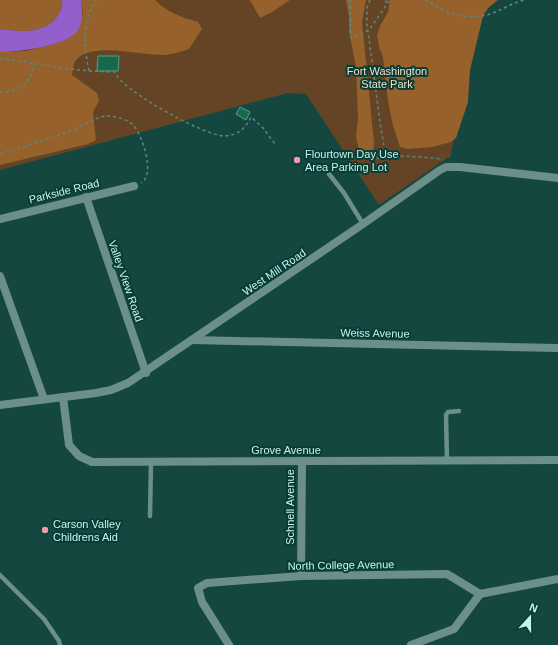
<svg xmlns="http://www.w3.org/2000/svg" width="558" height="645" font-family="Arial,sans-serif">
<rect width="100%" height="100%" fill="#154741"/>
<!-- green -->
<path fill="#644424" d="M0,0h483l-33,158h-3l-68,47 -73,-111 -18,-1 -288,77z"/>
<!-- forest -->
<g fill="#96612a">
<path d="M0,0h62c1,6 -1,10 -4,15 -11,19 -38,17 -58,14z"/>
<path d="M81,0h74c12,12 26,17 43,22l4,7 -13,20c-7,2 -16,5 -24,6 -23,1 -69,-13 -87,3 -5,4 -5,11 -6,17l25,18 2,8 -6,11 3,28 -8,4 -88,21v-113l25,-1 14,-3 27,-8 17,-26z"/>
<path d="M250,0h40l-18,12 -12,6z"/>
<path d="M346,0h20l-4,22 12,121 -1,8 -7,1 -7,-2 -3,-13 2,-19 -2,-51 -7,-36v-15z"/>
<path d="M390,0h108l-10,8 -5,8 -13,54 -2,32 -12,36 -5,4 -19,5 -25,2 -7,-2 -7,-21 -5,-25 -5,-44 -4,-10 -2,-12 3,-9 8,-14z"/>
</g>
<!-- water -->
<path fill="#925fcb" d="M62,0h19c1,11 3,19 -3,30 -9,16 -60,22 -78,22v-23c20,3 47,5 58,-14 3,-5 5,-9 4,-15z"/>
<!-- building -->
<g fill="#17694b" stroke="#57a282">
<path d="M98,56h21l-1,15h-21z"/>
<path d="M240,107l10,5 -4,8 -10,-6z"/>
</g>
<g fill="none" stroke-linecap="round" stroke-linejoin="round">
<!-- path -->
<g stroke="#5a8982" stroke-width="1.5" stroke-dasharray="3 3" stroke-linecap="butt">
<path d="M350,0l1,38 18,-8 16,-23 1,-7"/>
<path d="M370,0l-3,7v17l14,105 5,28"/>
<path d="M425,0c9,4 16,10 25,13 12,4 28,5 40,1 12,-4 22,-11 34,-14"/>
<path d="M387,3l5,-3"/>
<path d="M0,58l62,10 27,3 26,1c4,17 91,65 110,64 13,-1 20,-7 26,-19l12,11 12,16"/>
<path d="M89,71c-5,-26 -8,-47 7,-71"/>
<path d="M0,92c22,-2 29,-6 34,-28"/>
<path d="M0,154c25,-8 49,-15 73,-24 9,-4 25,-14 34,-14 8,0 20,3 26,9 9,9 23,50 8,58"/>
<path d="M324,159l13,-5 33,5 34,-3 39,3"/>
</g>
<!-- lane -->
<g stroke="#6c8f89" stroke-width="4.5">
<path d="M329,174l15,19 19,31"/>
<path d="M447,461l-1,-46 2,-3 11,-1"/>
<path d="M150,516l1,-54"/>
<path d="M0,575l44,44 15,22 1,4"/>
</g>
<!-- street -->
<g stroke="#6c8f89" stroke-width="8">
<path d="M86,197l60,176"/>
<path d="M0,219l134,-33"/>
<path d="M0,276l44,123"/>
<path d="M192,340l366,8"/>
<path d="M63,397l6,48 10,11 13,6 466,-2"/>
<path d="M0,405l96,-12 15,-3 17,-7 235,-159 77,-54 6,-3h14l98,11"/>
<path d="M301,576l1,-115"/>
<path d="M480,594l78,-15"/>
<path d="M229,645l-27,-43 -4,-14 9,-5 94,-7 146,-2 33,20"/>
<path d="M411,645l43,-16 26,-35"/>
</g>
</g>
<!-- markers -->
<g fill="#f29ab0" stroke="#063d37" stroke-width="1.5">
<circle cx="297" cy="160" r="4"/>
<circle cx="45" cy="530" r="4"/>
</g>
<g text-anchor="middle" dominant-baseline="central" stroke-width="4" stroke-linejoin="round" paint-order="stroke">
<!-- park labels -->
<g font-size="11" fill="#f4dcc6" stroke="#063d37">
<text x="387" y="71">Fort Washington<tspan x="387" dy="13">State Park</tspan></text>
</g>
<!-- poi labels -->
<g font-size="11" fill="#c9f3ec" stroke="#063d37" text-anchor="start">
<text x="305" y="154">Flourtown Day Use<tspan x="305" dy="13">Area Parking Lot</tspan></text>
<text x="53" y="524">Carson Valley<tspan x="53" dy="13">Childrens Aid</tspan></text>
</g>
<!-- street labels -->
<g font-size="11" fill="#c9f3ec" stroke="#063d37">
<text transform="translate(64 191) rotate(-14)">Parkside Road</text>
<text transform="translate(274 272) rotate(-34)">West Mill Road</text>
<text transform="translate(126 281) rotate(71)">Valley View Road</text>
<text transform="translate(375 333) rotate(1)">Weiss Avenue</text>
<text x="286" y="450">Grove Avenue</text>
<text transform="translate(290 507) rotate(-90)">Schnell Avenue</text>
<text transform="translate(341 565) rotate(-1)">North College Avenue</text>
</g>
</g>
<!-- north arrow -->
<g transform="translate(530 617) rotate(21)" stroke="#063d37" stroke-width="3" paint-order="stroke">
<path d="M0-3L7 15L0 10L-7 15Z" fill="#c9f3ec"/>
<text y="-6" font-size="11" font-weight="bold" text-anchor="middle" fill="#c9f3ec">N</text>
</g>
</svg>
